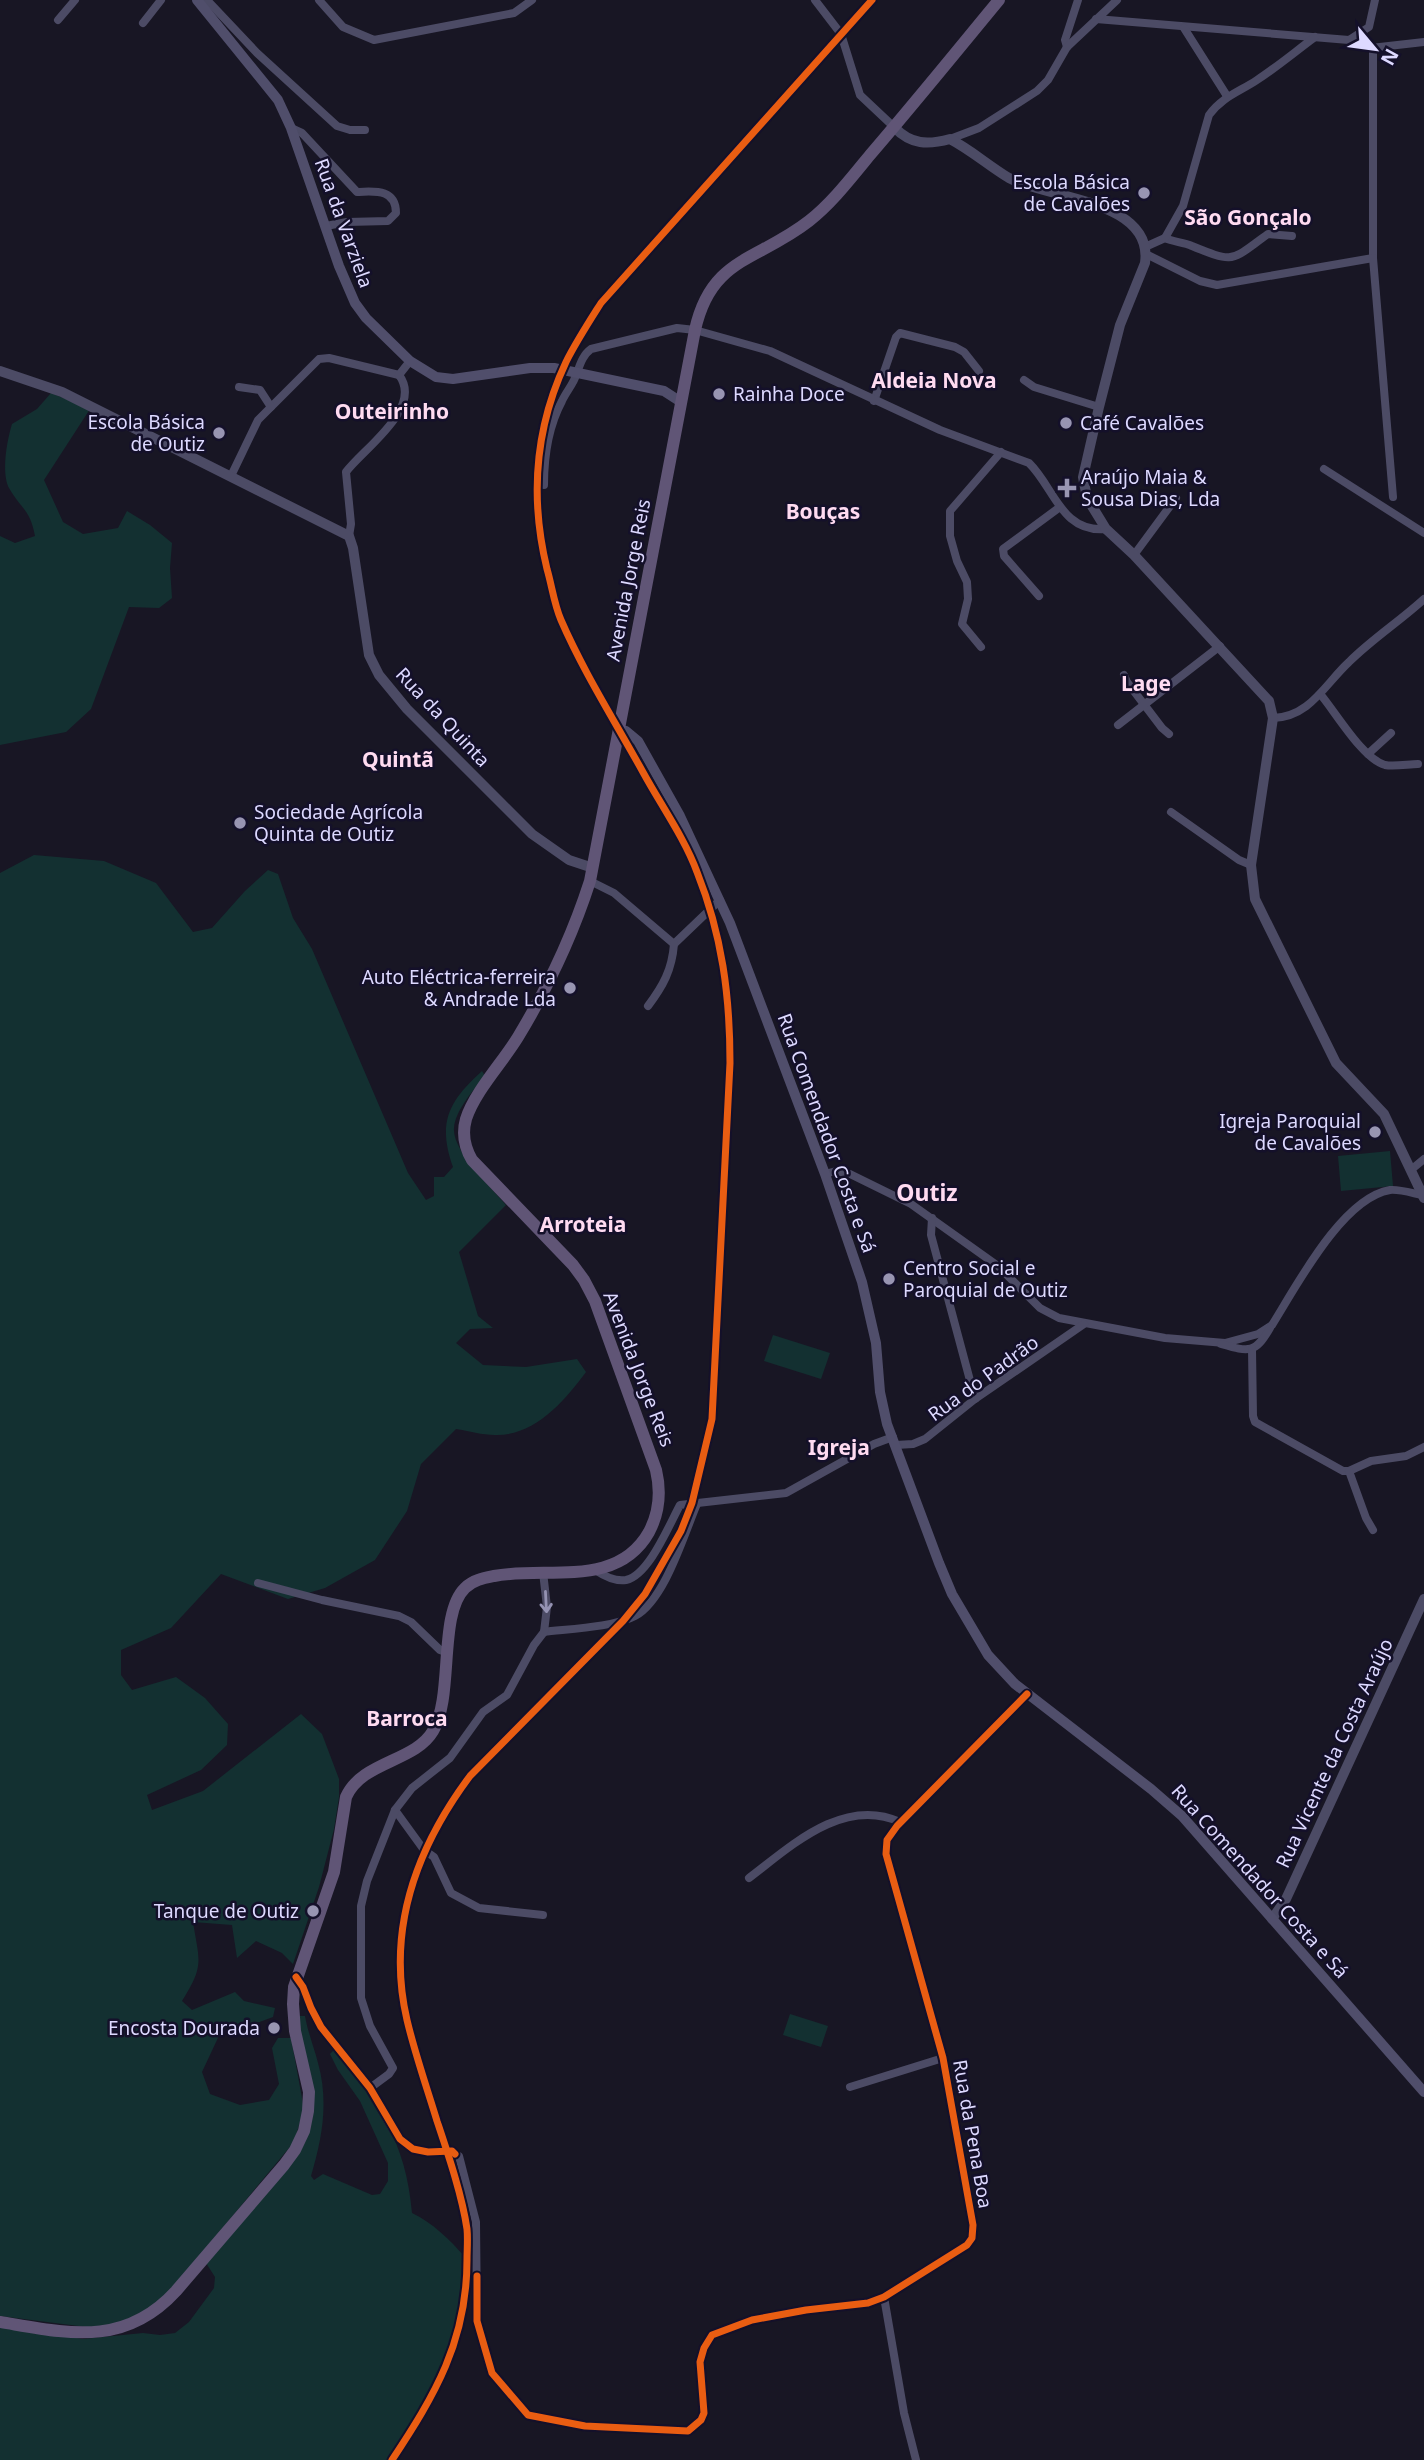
<svg xmlns="http://www.w3.org/2000/svg" width="1424" height="2460" font-family="'Noto Sans',sans-serif">
<rect width="100%" height="100%" fill="#181624"/>
<!-- green -->
<g fill="#133031">
<path d="M51,393l39,16 -46,71 19,42 20,12 35,-6 9,-17 23,14 22,18 -2,25 2,30 -13,10 -30,-1 -38,102 -25,23 -66,13v-209l15,7 20,-7c-5,-27 -14,-27 -26,-48 -8,-15 -2,-48 3,-64l25,-15z"/>
<path d="M34,855l70,6 52,22 37,49 19,-4 33,-37 23,-21 10,4 15,44 19,31 96,224 18,27 8,-4v-19h10l9,-10c-16,-45 -4,-66 29,-96l3,5c-11,13 -30,35 -31,52 -2,23 38,60 52,77l-47,47 19,64 15,12 -23,1 -14,14 27,22 43,2 51,-8 9,13c-22,30 -52,64 -91,63 -13,0 -26,-4 -39,-6l-35,35 -14,47 -32,49 -50,28 -37,11 -67,-25 -50,54 -50,22v25l11,15 44,-13 29,21 23,26 -1,21 -26,25 -54,25 5,15 51,-19 98,-77 21,20 17,45v18l-5,32 -15,58 -26,77 -11,-11 -26,-12 -19,17 -5,-33 -39,-3c6,39 12,43 -11,79l10,9 43,-18 9,9 31,7 -2,9 -33,12 -16,-4 -22,47 8,22 30,11 29,-5 10,-16 -7,-36 6,-10h13l13,71 -10,33 -129,155 -28,21 -35,11 -102,-13v-1443z"/>
<path d="M1390,1151l3,35 -52,5 -3,-35z"/>
<path d="M773,1335l57,18 -9,26 -57,-18z"/>
<path d="M790,2014l38,12 -7,21 -38,-12z"/>
<path d="M298,2016h7c3,17 9,31 13,47 11,39 4,76 -7,113l3,4 9,-6 49,21 8,-1 8,-13v-18l-28,-62 -22,-31 -8,-16 4,-4c44,53 72,91 78,163 21,10 38,27 53,44 -3,31 -5,61 -15,91 -13,41 -39,76 -63,112h-387v-134l83,13 60,-6 17,2 15,-2 14,-11 25,-34 1,-11 -9,-14 93,-109c31,-57 5,-82 -1,-138z"/>
</g>
<g fill="none" stroke-linecap="round" stroke-linejoin="round">
<!-- minor -->
<g stroke="#4c4b65" stroke-width="8">
<path d="M207,0l50,53 80,73 13,4h15"/>
<path d="M319,0l24,27 31,13 140,-27 18,-13"/>
<path d="M815,0l26,34 19,61 34,32"/>
<path d="M1096,19l253,21 20,-13 6,-27"/>
<path d="M58,20l17,-20"/>
<path d="M143,23l18,-23"/>
<path d="M1184,28l43,68"/>
<path d="M1362,33l11,18v207"/>
<path d="M1067,47l-2,-7 13,-40"/>
<path d="M1371,48l53,-6"/>
<path d="M291,128l11,5 55,59c19,-1 39,-3 39,21l-8,8 -41,1 -21,4"/>
<path d="M950,139l29,-11 58,-37 11,-11 19,-33 50,-47"/>
<path d="M1165,238c8,4 18,4 27,8 44,18 38,15 76,-12l24,2"/>
<path d="M1145,247l20,-9 18,-32 26,-91c13,-18 30,-23 48,-35 20,-13 39,-29 58,-43"/>
<path d="M1146,254l54,27 17,4 156,-27 20,239"/>
<path d="M1024,380l10,7 65,20"/>
<path d="M874,401l22,-64 4,-4 55,14 9,5 15,19"/>
<path d="M271,407l48,-48 10,-1 70,17"/>
<path d="M1324,469l100,64"/>
<path d="M231,476l27,-56 13,-13 -11,-17 -21,-3"/>
<path d="M544,485c0,-28 4,-58 18,-84 3,-7 8,-13 11,-19 6,-11 7,-25 18,-33l86,-21 18,2 75,21 170,79 89,33c25,24 32,70 77,66"/>
<path d="M349,536l2,-12 -5,-52c17,-23 78,-64 53,-97l11,-14"/>
<path d="M1134,555l42,-57"/>
<path d="M1039,596l-35,-40 -1,-7 57,-42"/>
<path d="M981,647l-19,-23 6,-25 -1,-17 -10,-21 -7,-25v-25l51,-59"/>
<path d="M1124,675l3,7 35,46 7,6"/>
<path d="M1321,695c15,18 42,64 64,70 9,2 24,-1 33,-1"/>
<path d="M1273,718c37,-1 52,-34 76,-56 23,-23 51,-41 75,-63"/>
<path d="M1118,725l102,-79"/>
<path d="M1368,754l23,-21"/>
<path d="M1171,812l68,48 12,5"/>
<path d="M590,881l24,12 60,51 46,-44"/>
<path d="M648,1006c15,-20 24,-36 26,-62"/>
<path d="M1412,1169l12,-10"/>
<path d="M825,1174l11,-3 14,3 61,30 87,62 42,42 19,10 106,20 60,5 33,-9 14,-9c24,-38 70,-127 118,-135 9,-1 22,3 32,5"/>
<path d="M932,1218l-1,17 44,164"/>
<path d="M1221,1344c28,8 34,10 49,-16"/>
<path d="M1252,1349l1,67 2,6 88,49h6"/>
<path d="M896,1445l17,-1 12,-5 50,-40 109,-75"/>
<path d="M1349,1471l22,-10 35,-5 18,-9"/>
<path d="M1349,1471l17,47 7,12"/>
<path d="M595,1570c9,6 20,12 31,10 23,-5 43,-55 54,-75l106,-12 88,-49 19,-7"/>
<path d="M258,1583l64,17 77,16 12,6 29,28 8,3"/>
<path d="M544,1632c24,-3 71,-5 91,-16 30,-16 49,-82 62,-112"/>
<path d="M395,1810l29,40 10,7 17,36 28,15 64,7"/>
<path d="M749,1878c41,-31 94,-82 151,-56"/>
<path d="M297,1978c10,14 14,33 24,48 14,22 32,40 47,60 14,19 22,50 44,62 15,8 33,-1 47,8l17,66 1,99 15,52 36,42 57,11 103,5 13,-11 3,-7 -4,-51 4,-14 8,-13 40,-15 54,-10 62,-7 16,-6 83,-52 5,-7 1,-13 -30,-167 -57,-204 1,-14 10,-14 130,-132"/>
<path d="M850,2087l93,-29"/>
<path d="M370,2088l19,-14 4,-6 -23,-42 -9,-28v-92l6,-25 28,-71 17,-22 38,-30 33,-46 24,-17 27,-50 10,-13 3,-25 -4,-35"/>
<path d="M884,2297l20,116 12,47"/>
</g>
<!-- tertiary -->
<g stroke="#4c4b65" stroke-width="10">
<path d="M894,127c17,18 34,18 56,12 21,11 39,27 59,39 40,21 145,22 136,85l-25,62 -21,82 -16,70 4,21 19,31 28,26 135,146 4,17 -22,147 4,34 81,164 48,51 40,84"/>
<path d="M0,371l62,21 287,144 4,12 16,107 10,20 28,34 125,125 37,26 24,8"/>
<path d="M1272,1919l14,-20 138,-300"/>
</g>
<!-- secondary -->
<g stroke="#504e6b" stroke-width="10">
<path d="M197,0l81,100 13,28 48,138 16,37 11,15 44,43 26,16 17,2 77,-11h24l110,23 17,11"/>
<path d="M620,730l6,1 12,10 42,75 50,107 95,251 37,108 14,61 4,49 7,32 52,139 13,31 36,61 27,29 136,105 31,27 242,276"/>
</g>
<!-- primary -->
<path stroke="#605576" stroke-width="12" d="M0,2322c67,11 124,26 176,-31l108,-126 11,-15 9,-19 4,-20 1,-19 -14,-61 -2,-27 1,-17 40,-115 12,-75c16,-36 69,-35 87,-66 21,-35 5,-117 32,-143 8,-8 19,-10 29,-12 53,-10 123,13 155,-44 10,-19 12,-41 7,-62l-61,-169 -11,-21 -11,-15 -101,-105c-7,-12 -10,-27 -6,-41 9,-28 37,-57 52,-82 29,-48 55,-103 72,-156l105,-551c16,-73 63,-69 114,-109 23,-18 42,-43 61,-66 44,-51 86,-103 129,-155"/>
<defs>
<g id="cycleway">
<path d="M296,1977l7,10 8,21 10,19 49,61 30,51 13,10 15,3 24,-1 3,3"/>
<path d="M477,2276v45l15,52 36,42 57,11 103,5 13,-11 3,-7 -4,-51 4,-14 8,-13 40,-15 54,-10 62,-7 16,-6 83,-52 5,-7 1,-13 -30,-167 -57,-204 1,-14 10,-14 130,-132"/>
<path d="M392,2460c43,-65 75,-119 75,-200 0,-10 1,-21 0,-31 -5,-34 -19,-75 -30,-108 -10,-33 -22,-67 -30,-101 -21,-90 10,-173 63,-244l153,-155 22,-27 36,-63 11,-28 20,-84 18,-356c0,-68 -8,-128 -33,-191 -12,-33 -36,-67 -53,-98 -28,-51 -60,-101 -83,-154 -7,-16 -9,-34 -14,-51 -17,-70 -12,-141 19,-207 10,-20 23,-40 35,-59l271,-303"/>
</g>
</defs>
<!-- cycleway casing -->
<use href="#cycleway" stroke="#14102a" stroke-width="11"/>
<!-- cycleway -->
<use href="#cycleway" stroke="#e95d12" stroke-width="7"/>
</g>
<!-- one-way arrows -->
<defs><path id="oneway-shaft" d="M-6 0H5M1.5-3L5.5 0L1.5 3" fill="none" stroke-width="1.6" stroke-linecap="round" stroke-linejoin="round" transform="scale(1.75)"/></defs>
<use stroke="#9492b2" href="#oneway-shaft" transform="translate(546 1602) rotate(87)"/>
<!-- markers -->
<g fill="#9895b2" stroke="#14102a" stroke-width="2.5">
<circle cx="1144" cy="193" r="7"/>
<circle cx="719" cy="394" r="7"/>
<circle cx="1066" cy="423" r="7"/>
<circle cx="219" cy="433" r="7"/>
<path d="M1063.5 477.5h7v7h7v7h-7v7h-7v-7h-7v-7h7z"/>
<circle cx="240" cy="823" r="7"/>
<circle cx="570" cy="988" r="7"/>
<circle cx="1375" cy="1132" r="7"/>
<circle cx="889" cy="1279" r="7"/>
<circle cx="313" cy="1911" r="7"/>
<circle cx="274" cy="2028" r="7"/>
</g>
<g text-anchor="middle" dominant-baseline="central" stroke-width="5" stroke-linejoin="round" paint-order="stroke">
<!-- poi labels -->
<g font-size="19" fill="#ddd9ff" stroke="#14102a" text-anchor="end">
<text x="1130" y="182">Escola Básica<tspan x="1130" dy="22">de Cavalões</tspan></text>
<text x="733" y="394" text-anchor="start">Rainha Doce</text>
<text x="205" y="422">Escola Básica<tspan x="205" dy="22">de Outiz</tspan></text>
<text x="1080" y="423" text-anchor="start">Café Cavalões</text>
<text x="1081" y="477" text-anchor="start">Araújo Maia &amp;<tspan x="1081" dy="22">Sousa Dias, Lda</tspan></text>
<text x="254" y="812" text-anchor="start">Sociedade Agrícola<tspan x="254" dy="22">Quinta de Outiz</tspan></text>
<text x="556" y="977">Auto Eléctrica-ferreira<tspan x="556" dy="22">&amp; Andrade Lda</tspan></text>
<text x="1361" y="1121">Igreja Paroquial<tspan x="1361" dy="22">de Cavalões</tspan></text>
<text x="903" y="1268" text-anchor="start">Centro Social e<tspan x="903" dy="22">Paroquial de Outiz</tspan></text>
<text x="299" y="1911">Tanque de Outiz</text>
<text x="260" y="2028">Encosta Dourada</text>
</g>
<!-- street labels -->
<g font-size="19" fill="#ddd9ff" stroke="#14102a">
<text transform="translate(344 223) rotate(70)">Rua da Varziela</text>
<text transform="translate(628 580) rotate(-79)">Avenida Jorge Reis</text>
<text transform="translate(443 717) rotate(47)">Rua da Quinta</text>
<text transform="translate(827 1133) rotate(70)">Rua Comendador Costa e Sá</text>
<text transform="translate(639 1369) rotate(69)">Avenida Jorge Reis</text>
<text transform="translate(983 1378) rotate(-36)">Rua do Padrão</text>
<text transform="translate(1334 1753) rotate(-65)">Rua Vicente da Costa Araújo</text>
<text transform="translate(1260 1881) rotate(48)">Rua Comendador Costa e Sá</text>
<text transform="translate(973 2134) rotate(80)">Rua da Pena Boa</text>
</g>
<!-- neighbourhood labels -->
<g font-size="21" font-weight="bold" fill="#ffdbf1" stroke="#14102a">
<text x="1248" y="217">São Gonçalo</text>
<text x="934" y="380">Aldeia Nova</text>
<text x="392" y="411">Outeirinho</text>
<text x="823" y="511">Bouças</text>
<text x="1146" y="683">Lage</text>
<text x="398" y="759">Quintã</text>
<text x="583" y="1224">Arroteia</text>
<text x="839" y="1447">Igreja</text>
<text x="407" y="1718">Barroca</text>
</g>
<!-- quarter labels -->
<g font-size="23" font-weight="bold" fill="#ffdbf1" stroke="#14102a">
<text x="927" y="1192">Outiz</text>
</g>
</g>
<!-- north arrow -->
<g transform="translate(1375 49) rotate(119)" stroke="#14102a" stroke-width="5" paint-order="stroke">
<path d="M0-5L12 26L0 18L-12 26Z" fill="#ddd9ff"/>
<text y="-10" font-size="19" font-weight="bold" text-anchor="middle" fill="#ddd9ff">N</text>
</g>
</svg>
